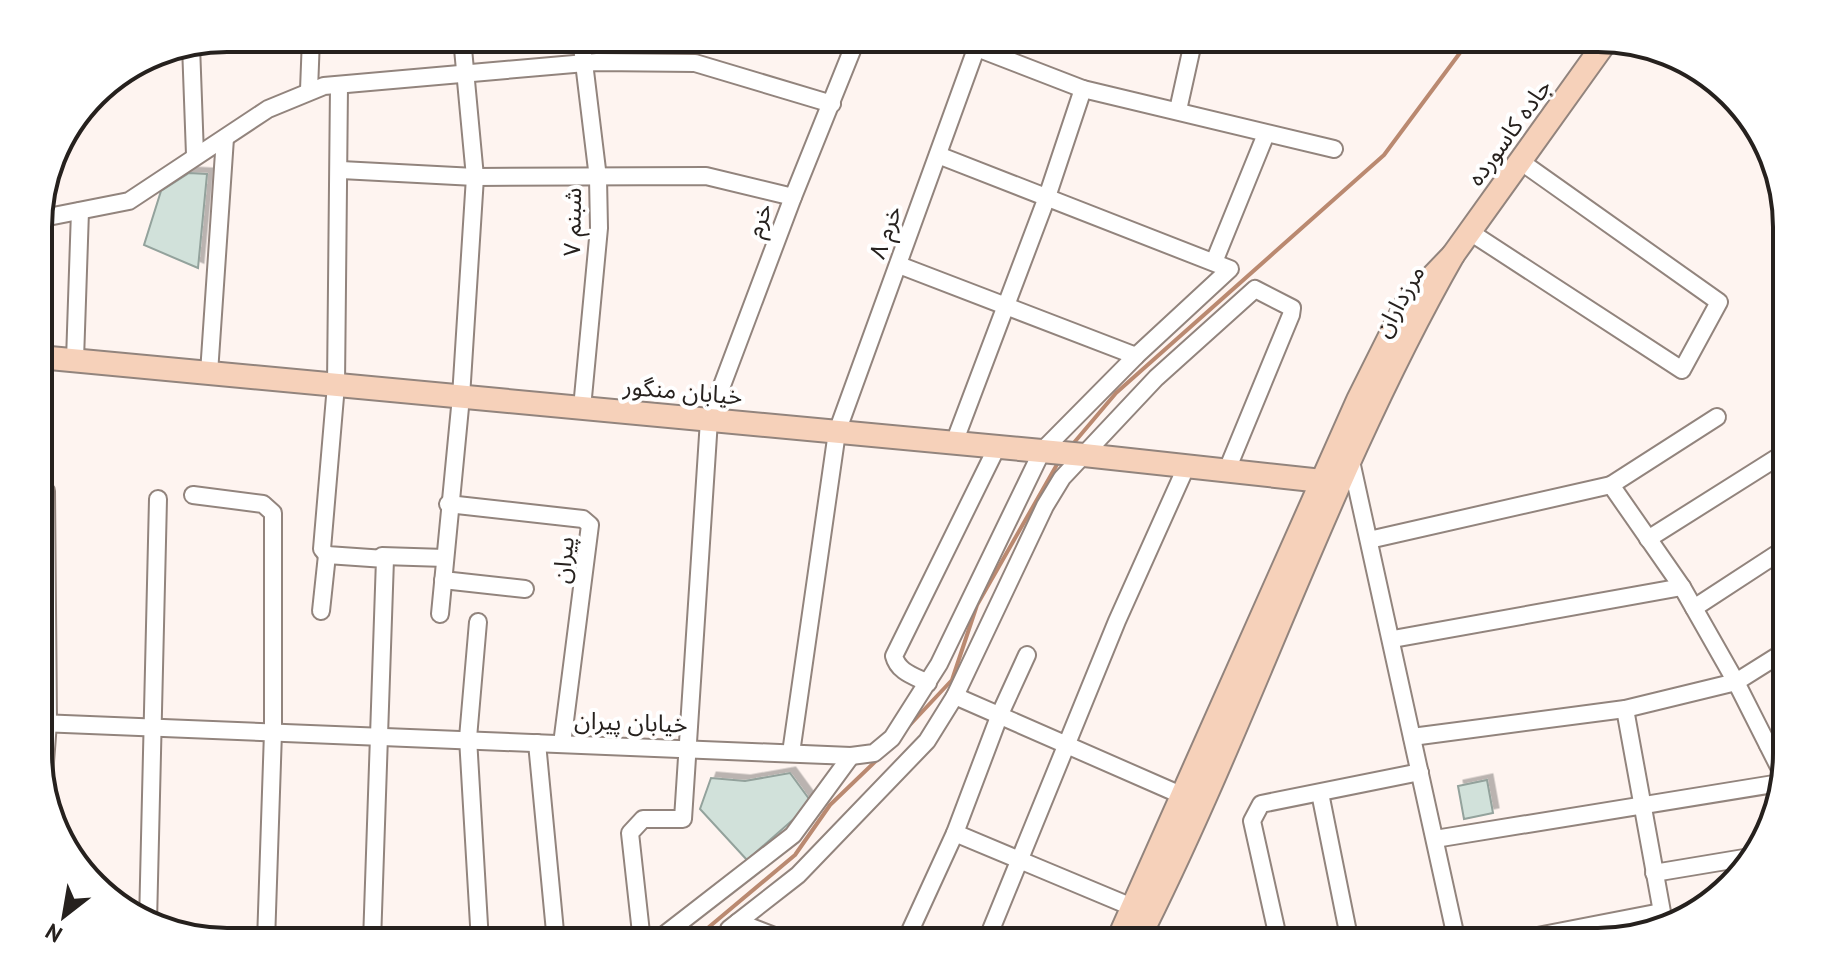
<svg xmlns="http://www.w3.org/2000/svg" width="1825" height="980" font-family="'PT Sans','Noto Sans Arabic',sans-serif">
<defs>
<filter id="shadow"><feDropShadow dx="5.5" dy="-5.5" stdDeviation="0" flood-color="#0004"/></filter>
</defs>
<rect width="100%" height="100%" fill="#fef4f0"/>
<g fill="none" stroke-linecap="round" stroke-linejoin="round">
<!-- stream -->
<g stroke="#ba8970" stroke-width="4">
<path d="M1072,445l44,-52 268,-238 87,-117"/>
<path d="M906,729l46,-49 25,-75 82,-144"/>
<path d="M684,942l19,-10 92,-77 35,-50 51,-49"/>
</g>
</g>
<!-- building -->
<g fill="#d1e1da" stroke="#93a29c" stroke-width="2" filter="url(#shadow)">
<path d="M189,173l18,1 -9,94 -54,-23 17,-54z"/>
<path d="M790,773l22,30 -65,57 -47,-51 11,-31 34,3z"/>
<path d="M1487,780l6,33 -29,6 -6,-33z"/>
</g>
<g fill="none" stroke-linecap="round" stroke-linejoin="round">
<defs>
<g id="street">
<path d="M581,38l17,140 1,50 -17,180"/>
<path d="M951,38l132,51"/>
<path d="M191,45l4,110"/>
<path d="M339,86l-3,299 -14,164 5,6 58,4 -13,383"/>
<path d="M309,90l2,-52"/>
<path d="M1178,110l16,-72"/>
<path d="M341,170l134,7 231,-1 87,21"/>
<path d="M38,219l91,-18 139,-92 56,-23 273,-24 98,1 137,41"/>
<path d="M1470,232l212,138 37,-68 -199,-141"/>
<path d="M1214,262l52,-128"/>
<path d="M899,265l237,91 94,-87 -292,-114"/>
<path d="M75,360l5,-149"/>
<path d="M209,373l16,-235"/>
<path d="M954,443l93,-246 36,-108 251,60"/>
<path d="M1351,461l106,481"/>
<path d="M1611,485l106,-68"/>
<path d="M193,495l70,9 10,9v219l-7,210"/>
<path d="M448,504l135,15 7,6 -28,219"/>
<path d="M1648,539l138,-87"/>
<path d="M1369,540l242,-55 71,102 54,95 46,91"/>
<path d="M382,556l63,2"/>
<path d="M443,580l82,9"/>
<path d="M1694,608l92,-60"/>
<path d="M321,611l6,-56"/>
<path d="M440,614l21,-217 14,-220 -13,-139"/>
<path d="M478,622l-10,116 12,204"/>
<path d="M1393,639l289,-52"/>
<path d="M928,683c-14,-7 -30,-11 -34,-27l103,-209"/>
<path d="M955,696l226,99"/>
<path d="M1625,709l39,214"/>
<path d="M40,723l811,33 23,-3 18,-15 47,-74 103,-213 94,-95"/>
<path d="M1412,737l213,-28 111,-27 51,-32"/>
<path d="M537,743l19,199"/>
<path d="M1768,745l19,-11"/>
<path d="M791,753l46,-321 139,-383"/>
<path d="M43,788l5,-65 -2,-232"/>
<path d="M1320,793l30,149"/>
<path d="M955,833l177,74"/>
<path d="M1435,839l345,-56"/>
<path d="M1654,873l96,-16"/>
<path d="M738,922l52,20"/>
<path d="M148,923l10,-424"/>
<path d="M642,942l-12,-109 13,-14h40l26,-399 84,-223 64,-159"/>
<path d="M655,942l138,-107 58,-79"/>
<path d="M727,942l2,-13 69,-54 129,-134 28,-45 90,-190 17,-28 94,-100 99,-89 37,19 -1,7 -64,155"/>
<path d="M905,942l50,-109 45,-119 27,-59"/>
<path d="M986,942l131,-321 70,-156"/>
<path d="M1279,942l-27,-121 9,-17 159,-32"/>
<path d="M1507,942l154,-30"/>
</g>
<g id="secondary">
<path d="M1453,255l154,-215"/>
<path d="M39,357l1045,98 238,26"/>
<path d="M1117,942l241,-542 48,-96 47,-49c-125,219 -202,462 -316,687"/>
</g>
</defs>
<!-- street casing -->
<use href="#street" stroke="#92847d" stroke-width="20"/>
<!-- secondary casing -->
<use href="#secondary" stroke="#92847d" stroke-width="26"/>
<!-- street -->
<use href="#street" stroke="#fff" stroke-width="16"/>
<!-- secondary -->
<use href="#secondary" stroke="#f6d1ba" stroke-width="22"/>
</g>
<g text-anchor="middle" dominant-baseline="central" stroke-width="8" stroke-linejoin="round" paint-order="stroke">
<!-- street labels -->
<g font-size="24" fill="#26211e" stroke="#fff">
<text transform="translate(1509 132) rotate(-54)">جاده کاسورده</text>
<text transform="translate(759 220) rotate(-70)">خرم</text>
<text transform="translate(572 222) rotate(-89)">شبنم ۷</text>
<text transform="translate(885 232) rotate(-70)">خرم ۸</text>
<text transform="translate(1399 301) rotate(-61)">مرزداران</text>
<text transform="translate(683 391) rotate(5)">خیابان منگور</text>
<text transform="translate(563 560) rotate(-84)">پیران</text>
<text transform="translate(631 722) rotate(2)">خیابان پیران</text>
</g>
</g>
<!-- crop -->
<path d="M0 0H1825V980H0ZM227 52H1598A175 175 0 0 1 1773 227V753A175 175 0 0 1 1598 928H227A175 175 0 0 1 52 753V227A175 175 0 0 1 227 52Z" fill="#fff" fill-rule="evenodd"/>
<path fill="none" stroke="#26211e" stroke-width="4" d="M227 52H1598A175 175 0 0 1 1773 227V753A175 175 0 0 1 1598 928H227A175 175 0 0 1 52 753V227A175 175 0 0 1 227 52Z"/>
<!-- north arrow -->
<g transform="translate(64 916) rotate(211)" stroke="#ffffff" stroke-width="6" paint-order="stroke">
<path d="M0-6L14 30L0 20L-14 30Z" fill="#26211e"/>
<text y="-12" font-size="22" font-weight="bold" text-anchor="middle" fill="#26211e">N</text>
</g>
</svg>
